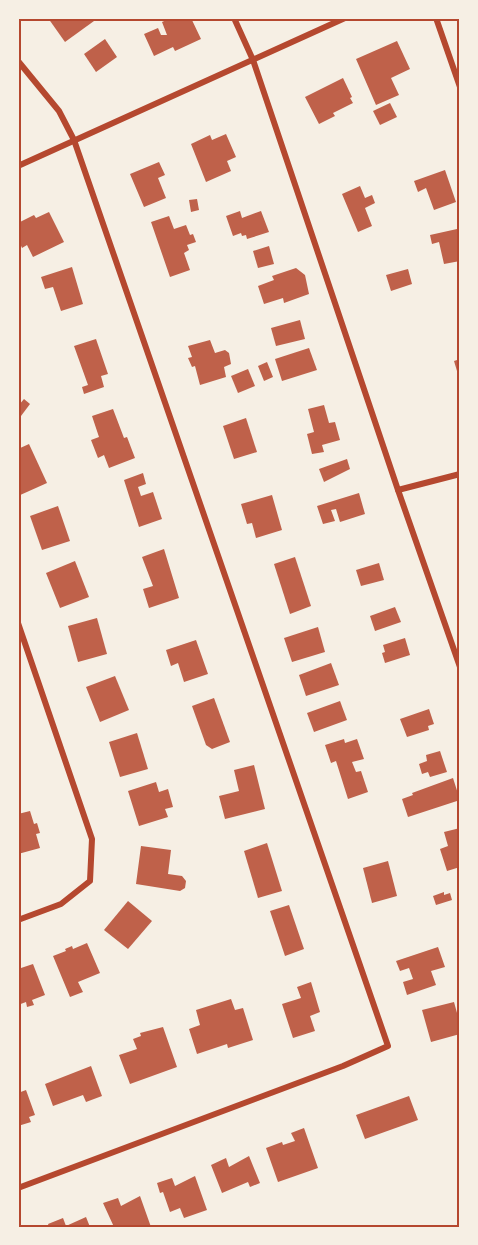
<svg xmlns="http://www.w3.org/2000/svg" width="478" height="1245" font-family="Karla,sans-serif">
<rect width="100%" height="100%" fill="#f6efe4"/>
<!-- building -->
<g fill="#bf614a">
<path d="M48,18h44l2,3 -29,21z"/>
<path d="M171,18h20l10,21 -26,12 -2,-4 -19,9 -10,-22 14,-6 3,7h6l-5,-13z"/>
<path d="M105,39l12,18 -21,15 -12,-18z"/>
<path d="M397,41l13,28 -19,9 8,17 -23,10 -20,-46z"/>
<path d="M343,78l9,19 -2,1 3,5 -20,10 2,3 -16,8 -14,-27z"/>
<path d="M390,103l7,14 -17,8 -7,-14z"/>
<path d="M226,134l10,23 -9,4 4,10 -25,11 -15,-38 19,-9 2,5z"/>
<path d="M159,162l6,13 -7,3 8,20 -22,9 -14,-33z"/>
<path d="M445,170l11,32 -22,8 -8,-22 -8,4 -4,-11z"/>
<path d="M360,186l5,12 7,-3 3,8 -10,5 7,18 -14,6 -16,-38z"/>
<path d="M197,199l2,11 -8,2 -2,-12z"/>
<path d="M240,211l2,7 19,-7 8,21 -22,7 -1,-4 -4,1 -1,-3 -8,3 -7,-20z"/>
<path d="M49,212l15,30 -31,15 -6,-12 -5,3 -4,-9v-16l16,-8 2,3z"/>
<path d="M169,216l5,13 12,-4 4,10 3,-1 3,8 -9,3 2,5 -5,3 6,17 -20,7 -19,-55z"/>
<path d="M457,229l3,6v26l-16,3 -5,-22 -7,2 -2,-9z"/>
<path d="M269,246l5,18 -16,4 -5,-17z"/>
<path d="M72,267l11,37 -22,7 -8,-24 -8,2 -4,-12z"/>
<path d="M296,268l9,7 4,19 -25,9 -1,-5 -19,6 -6,-18 16,-6 -2,-4z"/>
<path d="M408,269l4,15 -21,7 -5,-16z"/>
<path d="M300,320l5,19 -29,7 -5,-18z"/>
<path d="M96,339l12,35 -7,2 3,11 -20,7 -2,-7 6,-2 -14,-39z"/>
<path d="M210,340l5,13 10,-3 4,3 2,11 -7,3 2,10 -26,8 -5,-19 -3,1 -4,-9 4,-1 -4,-11z"/>
<path d="M309,348l8,22 -35,11 -7,-22z"/>
<path d="M460,359v12h-3l-3,-10z"/>
<path d="M267,362l6,15 -9,4 -6,-15z"/>
<path d="M248,369l7,17 -17,7 -7,-17z"/>
<path d="M24,399l6,5 -12,16v-14z"/>
<path d="M324,405l5,18 6,-1 5,18 -18,5 2,7 -12,2 -5,-20 7,-2 -6,-23z"/>
<path d="M113,409l11,29 3,-1 8,21 -26,10 -5,-13 -6,3 -7,-18 8,-3 -7,-21z"/>
<path d="M246,418l11,34 -23,7 -11,-33z"/>
<path d="M29,444l18,39 -29,13v-47z"/>
<path d="M347,459l3,10 -26,13 -5,-13z"/>
<path d="M143,473l3,11 -8,3 3,9 12,-4 9,27 -23,8 -15,-47z"/>
<path d="M359,493l6,21 -25,8 -4,-13 -5,1 4,11 -12,3 -6,-18z"/>
<path d="M272,495l10,35 -26,8 -4,-15 -5,1 -6,-20z"/>
<path d="M58,506l12,35 -28,9 -12,-34z"/>
<path d="M164,549l15,49 -30,10 -6,-19 10,-3 -11,-29z"/>
<path d="M295,557l16,49 -21,8 -16,-50z"/>
<path d="M75,561l14,36 -29,11 -14,-35z"/>
<path d="M379,563l5,17 -23,6 -5,-16z"/>
<path d="M395,607l6,15 -26,9 -5,-15z"/>
<path d="M97,618l10,36 -29,8 -10,-36z"/>
<path d="M318,627l7,25 -33,10 -8,-24z"/>
<path d="M405,638l5,17 -25,8 -3,-10 3,-1 -2,-7z"/>
<path d="M196,640l12,34 -24,8 -6,-19 -7,3 -5,-16z"/>
<path d="M331,663l8,22 -33,11 -7,-21z"/>
<path d="M115,676l14,34 -29,12 -14,-35z"/>
<path d="M214,698l16,44 -18,7 -6,-4 -14,-39z"/>
<path d="M340,701l7,19 -33,12 -7,-19z"/>
<path d="M429,709l5,15 -6,2 1,4 -22,7 -7,-18z"/>
<path d="M137,733l11,36 -28,8 -11,-35z"/>
<path d="M344,739l1,4 12,-4 7,20 -12,3 4,10 5,-1 7,21 -20,7 -12,-38 -5,2 -6,-18z"/>
<path d="M440,751l7,21 -17,5 -2,-5 -6,2 -3,-10 8,-3 -1,-6z"/>
<path d="M254,765l11,44 -40,10 -6,-23 20,-5 -5,-21z"/>
<path d="M453,778l7,22 -52,17 -6,-18 11,-4 -1,-2z"/>
<path d="M156,782l3,10 9,-3 5,18 -8,2 3,8 -29,9 -11,-35z"/>
<path d="M30,811l4,13 3,-1 3,10 -4,1 4,14 -22,6v-40z"/>
<path d="M460,828v39l-13,4 -7,-22 8,-3 -4,-14z"/>
<path d="M267,843l15,48 -24,7 -14,-47z"/>
<path d="M141,846l30,4 -3,24 14,2 4,5 -1,7 -5,3 -44,-7z"/>
<path d="M388,861l9,35 -25,7 -9,-35z"/>
<path d="M444,892v3l6,-2 2,7 -16,5 -3,-9z"/>
<path d="M128,901l24,20 -24,28 -24,-19z"/>
<path d="M289,905l15,44 -19,7 -15,-45z"/>
<path d="M87,943l13,30 -22,9 5,10 -13,5 -17,-41 13,-5 -1,-2 7,-3 1,3z"/>
<path d="M438,947l7,20 -14,4 5,14 -29,10 -4,-13 10,-3 -4,-11 -9,3 -4,-10z"/>
<path d="M18,962l3,6 12,-4 12,31 -13,5 2,5 -7,2 -1,-5 -8,3z"/>
<path d="M311,982l9,30 -10,4 5,15 -22,7 -11,-34 19,-6 -4,-11z"/>
<path d="M231,999l4,11 8,-2 10,32 -25,8 -1,-4 -30,10 -8,-25 11,-4 -4,-15z"/>
<path d="M454,1002l6,22v10l-29,8 -9,-32z"/>
<path d="M163,1027l14,40 -47,17 -11,-29 18,-6 -4,-10 8,-3 -1,-3z"/>
<path d="M91,1066l11,30 -16,6 -3,-7 -30,11 -8,-22z"/>
<path d="M26,1090l9,25 -6,2 2,5 -13,4v-33z"/>
<path d="M409,1096l9,24 -53,19 -9,-24z"/>
<path d="M304,1128l14,40 -40,14 -12,-34 16,-6 1,3 12,-4 -4,-8z"/>
<path d="M249,1156l11,27 -10,4 -2,-5 -26,11 -11,-28 15,-7 3,9z"/>
<path d="M195,1176l12,34 -23,8 -4,-10 -10,4 -7,-20 -3,1 -3,-10 15,-5 3,8z"/>
<path d="M140,1196l11,31h-37l-11,-24 15,-5 3,8z"/>
<path d="M86,1217l4,10h-41l-1,-3 15,-6 3,8z"/>
</g>
<g fill="none" stroke-linecap="round" stroke-linejoin="round">
<!-- minor -->
<g stroke="#b5482f" stroke-width="6">
<path d="M234,18l19,42 145,430 62,177"/>
<path d="M436,18l24,69"/>
<path d="M18,61l41,50 15,29 314,906 -45,20 -325,122"/>
<path d="M18,166l327,-148"/>
<path d="M398,490l62,-16"/>
<path d="M18,623l74,216 -2,42 -29,23 -43,16"/>
</g>
</g>
<!-- border -->
<rect width="478" height="1245" fill="none" stroke="#f6efe4" stroke-width="39"/>
<rect x="20" y="20" width="438" height="1206" fill="none" stroke="#b5482f" stroke-width="2"/>
</svg>
